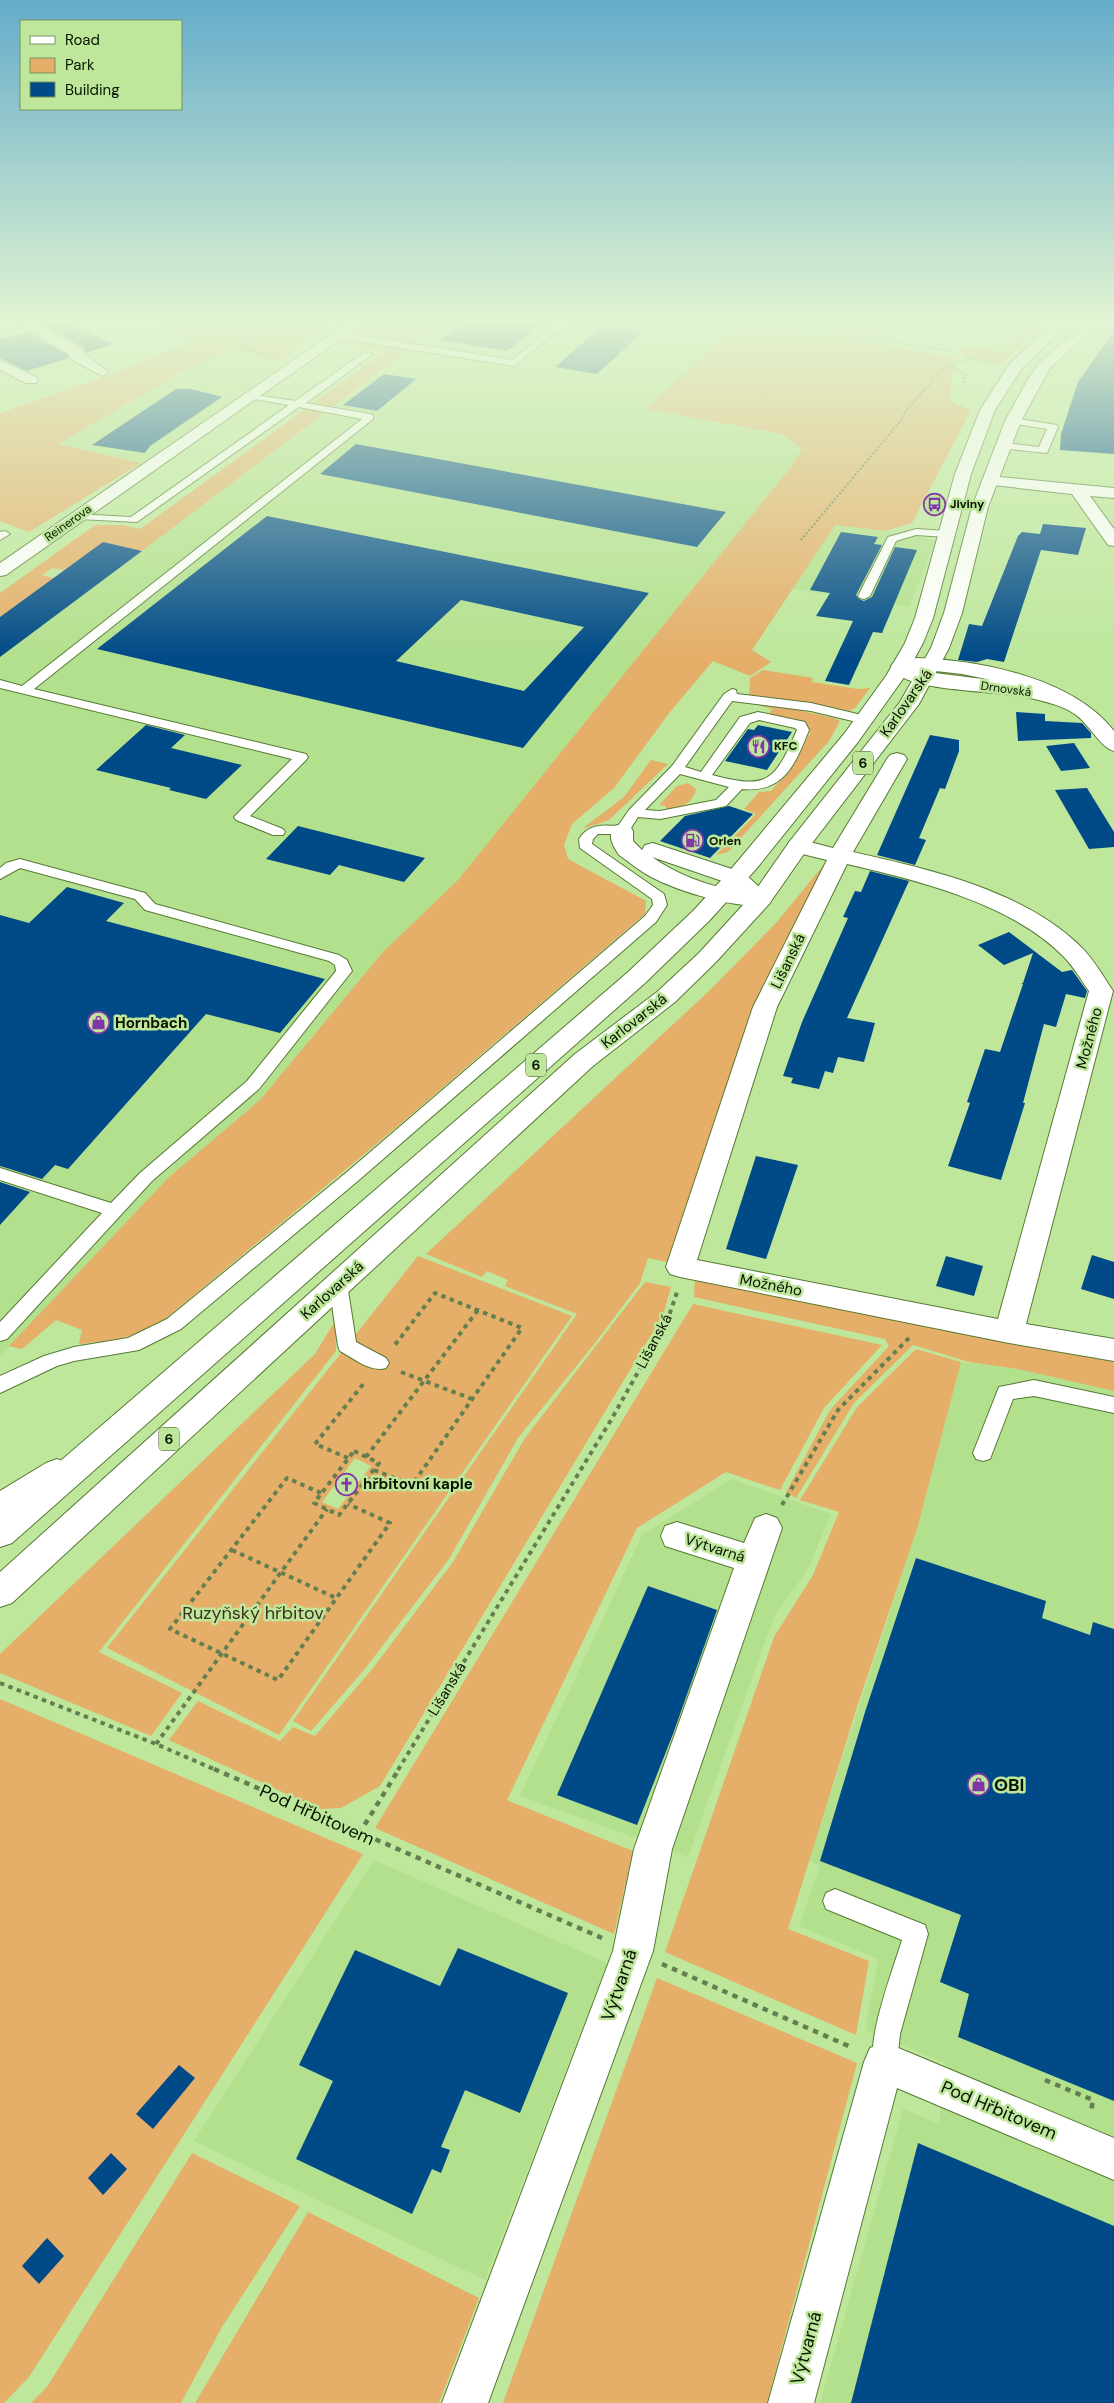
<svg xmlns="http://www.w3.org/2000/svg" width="1114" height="2403" font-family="'DM Sans',sans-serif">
<rect width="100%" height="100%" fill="#bee79c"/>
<!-- built -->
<g fill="#b3e08d">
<path d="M447,322h271l19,3 -91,84 136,25 20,15 -12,19 -332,412 -75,72 -123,148 -91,77 -169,179v-739l103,-75 39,9z"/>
<path d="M853,322h193l-43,40 -49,-14 -51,-6z"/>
<path d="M237,348l44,18 -140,97 -84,-18 125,-73z"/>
<path d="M835,525l50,6 51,9 -27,67 -117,-18z"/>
<path d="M961,1362l57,7 96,22v1012h-294l83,-294 36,15 6,-61 -80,-33 13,-71 -79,-33 21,-60 -11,-5 108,-332z"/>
<path d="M732,1479l99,35 -23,55 -34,48 -86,240 -168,-61 122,-261z"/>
<path d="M374,1860l233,103 -122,317 -291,-139z"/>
</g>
<!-- green -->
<g fill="#e5ae69" fill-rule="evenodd">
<path d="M153,322h182l-59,41 -39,-15 -55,24 -124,72 83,19 -112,69 -29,-11v-108l112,-39 78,-32z"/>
<path d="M368,322h77l-303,229 -39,-8 -39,27 -12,-2 -10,7 12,3 -54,39v-24l95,-68h28l17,4 245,-178 -47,-8z"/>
<path d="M769,322h84l50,20z"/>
<path d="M1037,322h10l-46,42 -11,-1 -32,-12 14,-5 31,6z"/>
<path d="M737,325l151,20 66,13 -4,43 21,9 -59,113 -27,8 -50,-6 -83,125 19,12 -21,14 -37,-15 -43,51 -56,76 -42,36 -8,21 4,14 78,42 -1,13 -247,212 -234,194c-29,18 -52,21 -85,24l3,-14 -26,-10 -34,29 -13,-3 160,-169 91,-77 123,-148 75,-72 332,-412 12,-19 -20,-15 -136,-25z"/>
<path d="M763,670l50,8 -1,4 46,7 12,-1 -15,20 -5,3 -101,-15 1,-18z"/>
<path d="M758,705l26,2 50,11 6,3 -11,20 -101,111 -12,3 40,-41 -12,-5 15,-17 12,-1 9,-10 30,-48 -2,-7 -10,-6 -29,-6 3,-5z"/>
<path d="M651,760l17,4 -59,56 -27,9 42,-32z"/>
<path d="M688,783l8,6c-3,15 -16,19 -29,20l-2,-3 -6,-1 18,-19z"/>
<path d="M826,862l-69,143 -90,257 -19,-4 -8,25 -45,60 -77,95 -69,121 -85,111 -53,61 -18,-10 284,-407 -72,-28 3,-6 -21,-9 -5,6 -56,-23 283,-263 68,-69z"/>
<path d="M418,1256l154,60 -293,419 -172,-87zM355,1458l16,8 -33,43 -16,-7z"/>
<path d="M695,1277l419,82v32l-96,-22 -49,-7 -56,-17 -59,58 -58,95 -10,-6 44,-82 59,-64 -4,-7 -191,-42z"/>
<path d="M645,1282l26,5 -8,28 -283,471 -39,22 -22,1 -150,-69 29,-39 82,40 13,-14 22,9 58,-68 80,-106 72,-124z"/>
<path d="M693,1304l189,41 -58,63 -44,82 -54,-18 -89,56 -130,272 126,51 -19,83 -239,-106z"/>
<path d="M335,1321l1,30 -237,301 83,41 -31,43 -151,-63v-19l315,-300z"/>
<path d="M916,1349l45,13 -44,167 -59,175 -70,225 81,32 -13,74 -191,-83 109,-315 39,-62 26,-63 -39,-12 57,-93z"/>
<path d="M0,1699l363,155 -334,523 -25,26h-4z"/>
<path d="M657,1978l200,85 -90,340h-264z"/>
<path d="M192,2153l108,53 -78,121 -41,76h-150l16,-16z"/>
<path d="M308,2212l171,86 -40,105h-244z"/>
</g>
<!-- building -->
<g fill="#004a87" fill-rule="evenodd">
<path d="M60,322h7l47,22 -28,9 -3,-6 -39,-21z"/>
<path d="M464,322h79l-36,29 -67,-11z"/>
<path d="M604,325l40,6 -47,43 -42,-7z"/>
<path d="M1114,331v123l-54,-4 1,-16 17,-52z"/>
<path d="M27,332l41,23 1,3 -42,13 -27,-13v-19z"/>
<path d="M384,374l32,5 -39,32 -34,-6z"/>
<path d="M176,389h15l31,8 -72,49 -5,7 -53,-8z"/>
<path d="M356,444l370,68 -29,35 -377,-73z"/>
<path d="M267,516l382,77 -126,155 -426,-99zM461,600l123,27 -60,64 -128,-30z"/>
<path d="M1043,524l43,4 -8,27 -37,-5 -37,112 -17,-3 -10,3 -19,-2 11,-36 13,2 36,-90 4,-4 18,2z"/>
<path d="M841,532l37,5 -4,7 8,1 -26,50 3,4 5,2 8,-4 23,-50 22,3 -35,83 -9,-1 -24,53 -24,-4 28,-60 -37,-5 14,-23 -20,-3z"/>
<path d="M103,542l39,9 -142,106v-40z"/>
<path d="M1016,712l29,2v7l37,2 9,10v5l-73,3z"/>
<path d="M146,725l39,10 -14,13 71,17 -36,34 -37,-9 2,-2 -75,-18z"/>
<path d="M758,725l34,7 -25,38 -42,-9 23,-32 6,1z"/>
<path d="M930,735l29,5v11l-14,38 -5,-1 -21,50 7,2 -11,25 -38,-10z"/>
<path d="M1074,743l16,25 -29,3 -15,-25z"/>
<path d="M1087,788l27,44v15l-25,2 -34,-59z"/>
<path d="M729,806l24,8 -43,44 -50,-17 25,-25z"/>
<path d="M298,826l127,32 -21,24 -65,-17 -9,10 -64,-16z"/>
<path d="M870,871l39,10 -62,137 28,5 -11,39 -26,-5 -5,16 -8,-2 -6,18 -28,-6 2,-5 -10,-2 19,-54 46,-104 -5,-1 12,-26 6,1z"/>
<path d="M67,887l57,16 -18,18 219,58 -45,54 -74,-19 -138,155 -13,-4 -13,14 -42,-13v-251l29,8z"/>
<path d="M1009,932l53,40 10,-2 15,21 -2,7 -19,-4 -10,33 -12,-3 -21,79h2l-24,77 -53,-14 22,-63 -3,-1 18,-53 15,3 23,-68 -2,-1h2l10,-30 -29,12 -26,-20z"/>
<path d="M756,1156l42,9 -32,94 -40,-10z"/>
<path d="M0,1182l30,10 -30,33z"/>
<path d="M1092,1255l22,7v37l-33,-10z"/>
<path d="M946,1256l37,10 -9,30 -38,-10z"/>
<path d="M916,1558l130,43 -4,17 48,17 3,-13 21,7v472l-156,-64 11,-43 -29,-12 21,-67 -141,-54 46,-152z"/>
<path d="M648,1586l69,24 -44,124 -36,91 -80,-30z"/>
<path d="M458,1948l110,45 -48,120 -55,-23 -24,57 9,3 -9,23 -9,-4 -20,45 -116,-55 37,-78 -34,-16 56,-115 85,36z"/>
<path d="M179,2065l16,13 -42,51 -17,-15z"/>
<path d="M918,2143l196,83v177h-263z"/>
<path d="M111,2153l16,16 -24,26 -15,-17z"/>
<path d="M47,2238l17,18 -25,28 -17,-18z"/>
</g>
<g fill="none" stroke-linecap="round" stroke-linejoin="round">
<defs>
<g id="service">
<path d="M559,322h9l-54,44 -175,-28 -5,-3 5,-3 173,28z"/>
<path d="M365,352l8,2 -67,49 64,11 3,1v4l-339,270 272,65 2,3 -2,3 -56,56 33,13 2,3 -2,3h-10l-37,-15 -2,-3 58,-58 -292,-71v-8l22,6 340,-267 -63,-12 -162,115 -58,-3 -5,-3 1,-2 56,3 158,-112 -40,-7v-4l46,7z"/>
<path d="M1013,418l44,7 1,2 -11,26 -47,-5 -1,-2 5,-3 35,4 8,-18 -37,-6 -2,-2z"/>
<path d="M916,529l31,2 5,3 -5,3 -31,-2 -20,6 -26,55 -6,3 -4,-1 -2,-2 30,-59z"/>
<path d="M5,531l5,3 -10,6v-8z"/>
<path d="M732,689l4,1 1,4 74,9 59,14 1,3 -6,4 -54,-13 -79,-10 -47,66 16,5 39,-55 18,-5 47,10 4,8c-14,35 -25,63 -67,59l-16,17 -66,13 -22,-2 -11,17h-29l-5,5 -1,5 72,50 3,11 -11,17 -297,258 -178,149 -42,21 -65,11 -17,5 -57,27v-17l44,-20 30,-9 54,-9 39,-19 180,-147 298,-256 8,-11 -1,-6 -72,-51 -1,-9c9,-15 24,-14 39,-13l11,-16 43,-44 52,-72zM759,720l36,8 2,2c-22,51 -29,60 -85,45l38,-52zM680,774l49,13 -13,13 -56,11 -15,-1z"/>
<path d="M20,859l125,34 10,11 184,51 8,5 5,11 -93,118 -107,92 -145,158 -7,2v-19l102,-109 -102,-33v-12l111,35 29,-30 107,-92 89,-110 -1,-6 -6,-4 -184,-51 -10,-11 -115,-31 -20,11v-11l6,-5z"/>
<path d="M338,1277l6,2 3,5 9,58 30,16 3,5 -3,5c-15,5 -33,-10 -46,-17l-2,-5 -9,-62 3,-5z"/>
<path d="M1034,1380l80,17v16l-80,-17 -21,3 -23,60 -7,2 -7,-2 -3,-6 26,-66z"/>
<path d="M835,1889l90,36 3,9 -28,100 -3,28 -4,9 -9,4 -9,-4c-11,-27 18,-101 27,-131l-76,-31 -3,-8 3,-8z"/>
</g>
<g id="minor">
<path d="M14,322h18l50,27 2,5 25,18 -7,4 -31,-17 -2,-5z"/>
<path d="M349,322h16l-359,253 -6,1v-13z"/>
<path d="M0,360l36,17 2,3 -2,3h-10l-26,-13z"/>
<path d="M990,476l124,12v10l-24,-2 24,33v17l-6,-1 -36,-51 -88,-10 -2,-3 2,-3z"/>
<path d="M897,753l7,2 3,4 -54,93c75,17 169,38 226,93 14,13 24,31 34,46l-87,333 88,15v22l-105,-18 -329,-66 -10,-3 -4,-7 87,-260 74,-147 -37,-9 -3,-5 3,-5 8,-2 35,9 54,-89 3,-4zM847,864c70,16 166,40 217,93 10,10 17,23 25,34l-91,328 -301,-59 80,-253z"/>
<path d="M622,824l8,2 3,5v10l9,9 3,-5 8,-2 91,30 28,26 -3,5c-29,7 -91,-13 -118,-27 -11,-6 -22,-15 -32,-22 -6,-9 -12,-19 -5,-29zM652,857l76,26 9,7c-29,-3 -62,-17 -85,-33z"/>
<path d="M766,1514l11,4 5,10 -110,321 -19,102 -165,452h-46l171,-452 21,-102 100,-281 -69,-22 -4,-10 4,-10 12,-4 67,21 11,-25z"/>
<path d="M884,2042l230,96v42l-217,-92 -83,315h-46l96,-341 6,-14z"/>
</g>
<g id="secondary">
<path d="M917,658c63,2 156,20 197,73v20c-13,-3 -25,-27 -38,-36 -13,-10 -34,-14 -50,-18 -30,-6 -101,-6 -124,-20 -4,-3 -8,-7 -11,-11l3,-4zM918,669l44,5 29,6 -64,-8z"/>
<path d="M57,1459l11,4 5,9 -5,9 -57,35 -11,4v-29l46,-28z"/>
</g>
<g id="primary">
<path d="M1055,322h15l-48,46 -27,42 -24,64 -38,144 -10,25 -18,33 -47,66 -101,126 -48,53 -64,62 -633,560 -12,4v-34l627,-540 66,-62 34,-37 117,-140 42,-58 19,-33 10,-25 40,-144 25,-64 31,-48z"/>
<path d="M1086,322h15l-51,46 -29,53 -33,86 -26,106 -13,35 -30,56 -113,147 -37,53 -54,59 -40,39 -82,64 -581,537 -12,4v-35l575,-518 82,-62 42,-39 54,-59 37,-53 110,-139 31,-54 13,-35 28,-106 33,-86 23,-42 12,-17z"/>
</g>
</defs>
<!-- service casing -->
<use href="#service" stroke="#567a33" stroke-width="2"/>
<!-- minor casing -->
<use href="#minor" stroke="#567a33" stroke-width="2"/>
<!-- secondary casing -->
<use href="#secondary" stroke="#567a33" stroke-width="2"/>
<!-- primary casing -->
<use href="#primary" stroke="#567a33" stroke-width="2"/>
<!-- path-far2 -->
<g stroke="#647f4f" stroke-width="2" stroke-dasharray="2 2" stroke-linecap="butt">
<path d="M721,322l18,9 10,17"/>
<path d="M744,322l204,28 43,15"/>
<path d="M270,358l-31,-12 48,-24"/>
<path d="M951,365l15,10 -3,9"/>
<path d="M801,540l101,-121 5,-10 37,-41 28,-10"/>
</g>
<!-- path-far1 -->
<g stroke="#647f4f" stroke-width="4" stroke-dasharray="4.5 4.5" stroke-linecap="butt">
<path d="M401,1372l71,27"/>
<path d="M354,1451l25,12 -40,52 -25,-12z"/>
<path d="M366,1457l112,-147"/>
<path d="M348,1458l-33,-14 50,-62"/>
<path d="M374,1470l38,15 110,-157 -87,-35 -41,53"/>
<path d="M321,1493l-34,-15 -117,151 108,51 112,-157 -42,-19"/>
<path d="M782,1505l56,-95 71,-72"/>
<path d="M232,1550l104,48"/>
<path d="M0,1683l156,61 60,26"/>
<path d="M156,1744l171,-235"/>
<path d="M398,1770l213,-350 57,-101 9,-27"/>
</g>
<!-- path -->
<g stroke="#647f4f" stroke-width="4.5" stroke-dasharray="5.5 5.5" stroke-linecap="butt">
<path d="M214,1769l388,169"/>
<path d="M359,1834l40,-65"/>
<path d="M662,1964l191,84"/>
<path d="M1045,2080l48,20 -2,12"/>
</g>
<!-- service -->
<use href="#service" fill="#fff" fill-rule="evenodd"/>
<!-- minor -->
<use href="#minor" fill="#fff" fill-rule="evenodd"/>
<!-- secondary -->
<use href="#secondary" fill="#fff" fill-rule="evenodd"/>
<!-- primary -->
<use href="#primary" fill="#fff" fill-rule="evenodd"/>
</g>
<!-- sky -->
<linearGradient id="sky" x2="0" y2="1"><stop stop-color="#64acca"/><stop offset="0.49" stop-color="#e2f4d2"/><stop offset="1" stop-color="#e2f4d2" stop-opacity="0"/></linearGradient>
<rect width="1114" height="658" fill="url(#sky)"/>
<!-- icons -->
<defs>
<symbol id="bus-ring" viewBox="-11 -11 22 22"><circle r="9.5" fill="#bee79c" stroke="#8137a8" stroke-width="1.5"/><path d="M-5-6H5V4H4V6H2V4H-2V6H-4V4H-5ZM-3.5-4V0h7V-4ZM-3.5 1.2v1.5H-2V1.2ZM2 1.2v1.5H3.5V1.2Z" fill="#8137a8"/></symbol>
<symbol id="restaurant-ring" viewBox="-11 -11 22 22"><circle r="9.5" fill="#bee79c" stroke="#8137a8" stroke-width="1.5"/><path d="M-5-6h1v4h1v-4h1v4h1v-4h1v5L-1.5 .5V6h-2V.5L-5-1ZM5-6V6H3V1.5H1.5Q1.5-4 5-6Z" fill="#8137a8"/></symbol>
<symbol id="fuel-ring" viewBox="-11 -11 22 22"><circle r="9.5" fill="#bee79c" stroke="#8137a8" stroke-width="1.5"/><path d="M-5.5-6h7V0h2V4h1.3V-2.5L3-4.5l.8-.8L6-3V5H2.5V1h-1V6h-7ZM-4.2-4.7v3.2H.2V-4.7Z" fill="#8137a8"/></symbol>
<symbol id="shop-ring" viewBox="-11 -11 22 22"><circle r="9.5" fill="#bee79c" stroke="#8137a8" stroke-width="1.5"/><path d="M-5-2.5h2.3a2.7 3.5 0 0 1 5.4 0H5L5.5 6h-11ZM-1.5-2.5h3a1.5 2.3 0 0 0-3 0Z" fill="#8137a8"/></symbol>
<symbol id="church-ring" viewBox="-11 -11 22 22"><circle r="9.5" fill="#bee79c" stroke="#8137a8" stroke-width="1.5"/><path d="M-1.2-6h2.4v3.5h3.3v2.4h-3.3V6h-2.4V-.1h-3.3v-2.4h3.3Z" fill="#8137a8"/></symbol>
</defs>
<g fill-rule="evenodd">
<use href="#bus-ring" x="922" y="492" width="25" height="25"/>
<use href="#restaurant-ring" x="746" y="734" width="25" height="25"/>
<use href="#fuel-ring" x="680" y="828" width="25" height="25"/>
<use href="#shop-ring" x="86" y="1010" width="25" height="25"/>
<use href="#church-ring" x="334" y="1472" width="25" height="25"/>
<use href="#shop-ring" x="966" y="1772" width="25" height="25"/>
</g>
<g text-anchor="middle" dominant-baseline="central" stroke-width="5" stroke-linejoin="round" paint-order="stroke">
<!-- far-poi labels -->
<g font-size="12" font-weight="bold" fill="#071400" stroke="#bee79c" text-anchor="start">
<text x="950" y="504">Jiviny</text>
<text x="774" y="746">KFC</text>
<text x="709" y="841">Orlen</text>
</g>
<!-- far-street labels -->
<g font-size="12" fill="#071400" stroke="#bee79c">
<text transform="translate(68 523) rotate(-35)">Reinerova</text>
<text transform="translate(1006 689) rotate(8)">Drnovská</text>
</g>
<!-- shield labels -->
<g fill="#bee79c" stroke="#3e532f" stroke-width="1">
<rect x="853" y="751.5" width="20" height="23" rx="4"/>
<rect x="526" y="1053.5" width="20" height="23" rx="4"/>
<rect x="159" y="1427.5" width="20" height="23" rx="4"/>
</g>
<g font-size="14" font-weight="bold" fill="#071400">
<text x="863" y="763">6</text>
<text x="536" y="1065">6</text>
<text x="169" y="1439">6</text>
</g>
<!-- street labels -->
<g font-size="15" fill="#071400" stroke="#bee79c">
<text transform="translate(906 703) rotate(-55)">Karlovarská</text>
<text transform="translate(788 961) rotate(-64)">Lišanská</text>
<text transform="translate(634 1021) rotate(-38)">Karlovarská</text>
<text transform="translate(1089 1038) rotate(-75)">Možného</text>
<text transform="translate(771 1285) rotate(11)">Možného</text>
<text transform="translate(332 1290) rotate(-42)">Karlovarská</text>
<text transform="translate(654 1341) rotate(-62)">Lišanská</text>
<text transform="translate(715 1548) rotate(18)">Výtvarná</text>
<text transform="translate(447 1689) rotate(-59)">Lišanská</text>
</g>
<!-- poi labels -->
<g font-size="15" font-weight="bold" fill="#071400" stroke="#bee79c" text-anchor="start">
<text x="115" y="1023">Hornbach</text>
<text x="363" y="1484">hřbitovní kaple</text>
</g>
<!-- near-park labels -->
<g font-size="18" fill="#3e2f1e" stroke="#bee79c">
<text x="253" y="1613">Ruzyňský hřbitov</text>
</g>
<!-- near-poi labels -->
<g font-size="18" font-weight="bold" fill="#071400" stroke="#bee79c" text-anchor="start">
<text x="994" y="1785">OBI</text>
</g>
<!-- near-street labels -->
<g font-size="18" fill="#071400" stroke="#bee79c">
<text transform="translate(317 1815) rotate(24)">Pod Hřbitovem</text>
<text transform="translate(619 1985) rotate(-71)">Výtvarná</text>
<text transform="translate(999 2110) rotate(23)">Pod Hřbitovem</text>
<text transform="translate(806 2348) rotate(-75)">Výtvarná</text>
</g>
</g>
<!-- legend -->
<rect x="20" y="20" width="162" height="90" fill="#bee79c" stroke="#75935e"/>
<rect x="30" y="36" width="25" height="8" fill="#ffffff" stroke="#75935e"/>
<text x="65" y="45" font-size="15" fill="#071400">Road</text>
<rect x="30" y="58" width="25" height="15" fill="#e5ae69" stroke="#75935e"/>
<text x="65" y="70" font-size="15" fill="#071400">Park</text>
<rect x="30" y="82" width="25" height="15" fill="#004a87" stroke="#75935e"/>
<text x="65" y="95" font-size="15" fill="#071400">Building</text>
</svg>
